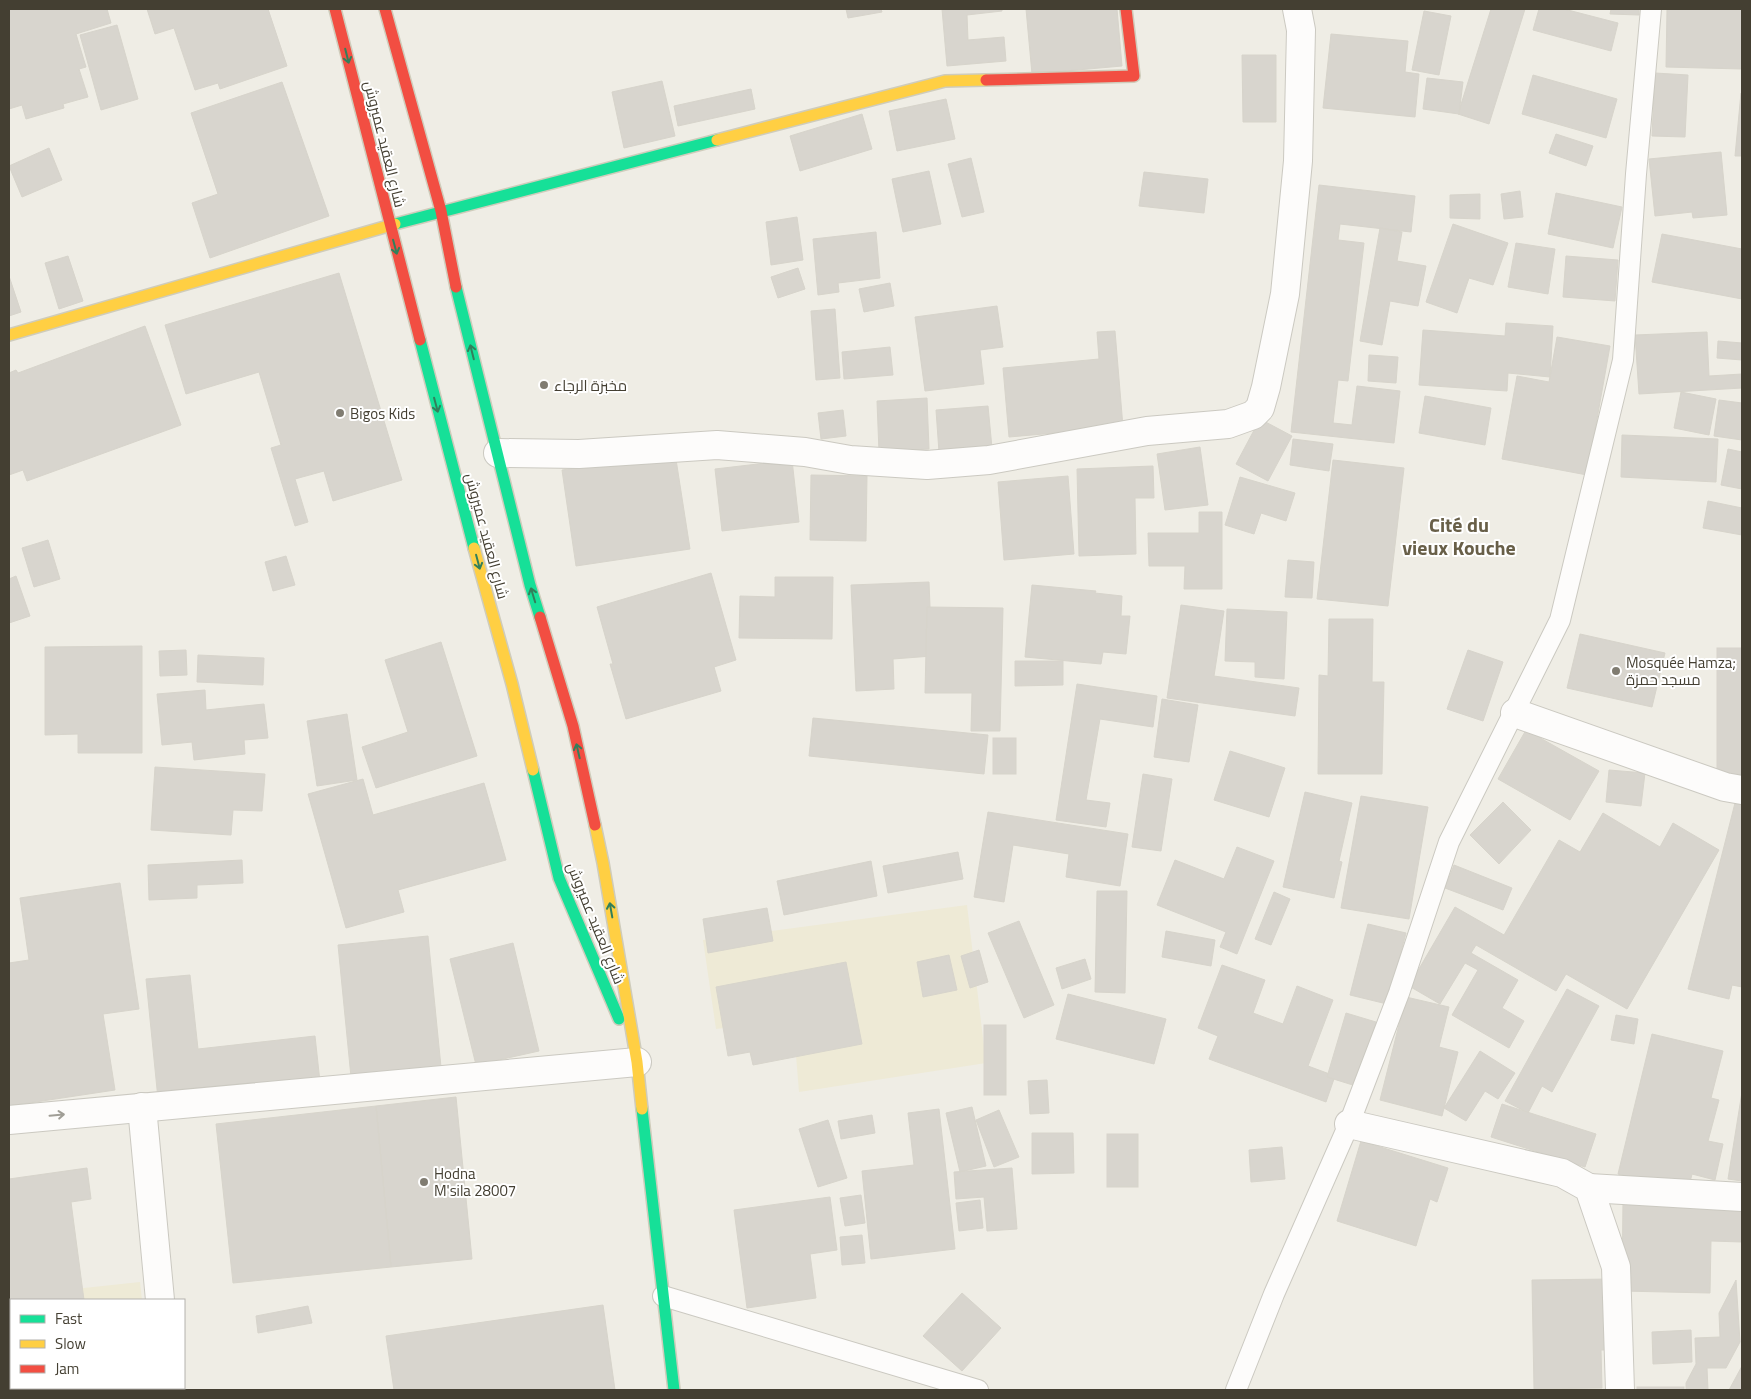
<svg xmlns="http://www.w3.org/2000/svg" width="1751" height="1399" font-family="'Titillium Web',Cairo,sans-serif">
<rect width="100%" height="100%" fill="#efede5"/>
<!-- education -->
<g fill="#eeead6">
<path d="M967,905l19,158 -187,29 -6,-73 -77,10 -13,-89z"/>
<path d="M140,1282l2,18h-131v88h142v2h-144v-94z"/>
</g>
<!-- building -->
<g fill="#d8d5ce" stroke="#d7d4cb">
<path d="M9,9h98l4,14 -35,11 10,33 -7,2 9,28 -25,7 1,4 -38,11 -4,-14 -13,4z"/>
<path d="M147,9h121l19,57 -67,23 -2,-6 -23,7 -21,-62 -19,6z"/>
<path d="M846,9h35l1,3 -34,6z"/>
<path d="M942,9h60v2l-35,4 1,25 36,-3 2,24 -59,5z"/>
<path d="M1026,9h91l5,57 -90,8z"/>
<path d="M1491,9h34l-36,115 -31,-10z"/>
<path d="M1539,9h25l54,14 -7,28 -78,-21z"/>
<path d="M1611,9h28v6l-29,-1z"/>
<path d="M1667,9h75v60l-76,-2z"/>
<path d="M1424,11l27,5 -12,59 -27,-5z"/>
<path d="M117,25l21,74 -37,11 -21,-75z"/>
<path d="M1331,34l77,7 -3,31 14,2 -4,43 -92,-9z"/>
<path d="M1242,55h34v67h-33z"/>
<path d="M1655,73l33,2 -3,62 -33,-1z"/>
<path d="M1533,75l84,24 -11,39 -84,-24z"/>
<path d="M1427,78l36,4 -4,32 -36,-5z"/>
<path d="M662,81l13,55 -51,12 -12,-56z"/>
<path d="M282,82l47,134 -119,42 -18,-55 26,-9 -27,-81z"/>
<path d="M751,89l4,20 -77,17 -4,-20z"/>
<path d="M1741,93l1,1v62h-7z"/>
<path d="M946,99l9,40 -58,12 -8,-40z"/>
<path d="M862,114l10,35 -72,22 -10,-35z"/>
<path d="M1556,134l37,12 -7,20 -37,-13z"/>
<path d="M49,148l13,32 -40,17 -13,-31z"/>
<path d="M1721,152l6,63 -34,3 -1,-6 -37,4 -6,-57z"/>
<path d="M971,158l13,54 -22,5 -14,-53z"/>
<path d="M929,171l12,53 -38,8 -11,-53z"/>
<path d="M1144,172l64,7 -4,34 -65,-7z"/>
<path d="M1319,185l96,11 -4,36 -71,-8 -2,16 26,3 -16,138 -10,-1 -5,43 19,2 5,-39 43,5 -6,52 -103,-11z"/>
<path d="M1520,191l3,26 -19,2 -3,-25z"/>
<path d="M1556,193l66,14 -9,41 -65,-14z"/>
<path d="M1480,194v25l-30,-1v-23z"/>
<path d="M797,217l6,43 -32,5 -5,-43z"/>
<path d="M1453,224l55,19 -15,42 -24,-7 -12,35 -31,-11z"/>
<path d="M1380,228l22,4 -5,29 29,5 -8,40 -28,-5 -8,44 -22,-4z"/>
<path d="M876,232l4,46 -42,5 1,9 -21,3 -5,-56z"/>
<path d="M1662,234l80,15v50l-90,-17z"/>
<path d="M1516,243l39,6 -7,45 -40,-7z"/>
<path d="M68,256l15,45 -24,8 -14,-46z"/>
<path d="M1566,256l52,4 -3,41 -52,-4z"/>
<path d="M798,268l7,21 -27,9 -7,-21z"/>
<path d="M339,273l63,207 -69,21 -9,-30 -29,8 13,43 -13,4 -24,-78 10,-3 -22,-73 -73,22 -21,-69z"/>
<path d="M9,276l12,36 -12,4z"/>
<path d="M890,283l4,23 -30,6 -5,-23z"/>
<path d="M997,306l6,41 -23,3 4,34 -59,7 -10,-74z"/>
<path d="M835,309l5,69 -24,2 -5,-69z"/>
<path d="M1506,323l47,3 -3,51 -42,-4 -1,18 -88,-6 4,-55 82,6z"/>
<path d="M145,326l36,99 -154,56 -4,-11 -14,5v-102l7,-3 2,3z"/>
<path d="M1115,331l8,96 -114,10 -6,-69 96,-9 -2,-27z"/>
<path d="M1707,332l2,44 33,-2v14l-103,6 -4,-59z"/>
<path d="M1557,337l53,9 -23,129 -85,-16 15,-83 32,6z"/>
<path d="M1718,341l24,2v17l-25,-2z"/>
<path d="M890,347l3,28 -49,4 -2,-27z"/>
<path d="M1369,355l29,2 -2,26 -28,-2z"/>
<path d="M1681,392l35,7 -7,36 -35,-7z"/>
<path d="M1425,396l66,12 -6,37 -66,-12z"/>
<path d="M927,398l2,51 -50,3 -2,-51z"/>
<path d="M1719,400l23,3v37l-28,-4z"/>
<path d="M988,406l4,42 -53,4 -3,-42z"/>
<path d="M843,410l3,26 -25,3 -3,-26z"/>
<path d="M1260,419l32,17 -24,45 -32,-17z"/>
<path d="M1622,435l96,4 -2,43 -95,-5z"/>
<path d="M1293,439l40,5 -4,27 -39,-6z"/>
<path d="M1200,447l8,58 -43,5 -8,-56z"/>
<path d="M1728,449l14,3v37l-21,-4z"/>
<path d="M675,453l15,96 -114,17 -14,-96z"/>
<path d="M792,460l7,62 -77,9 -7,-62z"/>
<path d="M1333,460l71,8 -16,138 -71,-7z"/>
<path d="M1153,466l1,32h-19l1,56 -57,2 -2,-87z"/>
<path d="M811,475l56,1 -1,65 -56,-1z"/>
<path d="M1068,476l6,78 -70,6 -6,-78z"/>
<path d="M1240,477l55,16 -9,28 -25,-8 -7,21 -29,-9z"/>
<path d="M1708,501l34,7v27l-39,-7z"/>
<path d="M1199,512h23v77h-38l1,-23h-36l-1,-33h51z"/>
<path d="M48,540l12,39 -26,8 -12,-39z"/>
<path d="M286,556l9,29 -22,6 -8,-29z"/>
<path d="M1288,560l26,2 -2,36 -27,-1z"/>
<path d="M711,573l25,87 -22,7 7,24 -95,28 -16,-55h3l-16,-57z"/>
<path d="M16,576l14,40 -21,7v-44z"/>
<path d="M775,577h58l-1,62 -93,-1 1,-42 35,1z"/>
<path d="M929,582l3,74 -39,3 1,30 -38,2 -5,-106z"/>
<path d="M1032,585l64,6 -1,2 27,3 -1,20h9l-4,38 -23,-2 -2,12 -76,-7z"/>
<path d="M1181,605l43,6 -10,65 85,12 -4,28 -128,-18z"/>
<path d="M927,607l76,1 -3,123h-29l1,-38h-47z"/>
<path d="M1227,609l60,3 -3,67 -29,-2v-15l-30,-1z"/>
<path d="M1329,619h44l-1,63h12l-2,92h-64l1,-99 9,1z"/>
<path d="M1580,634l85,19 -13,54 -85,-19z"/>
<path d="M441,642l36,114 -101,32 -14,-41 46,-15 -23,-72z"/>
<path d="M142,646v107h-64v-19l-33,1v-88z"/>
<rect x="1717" y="648" width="25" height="128"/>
<path d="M186,650l1,25 -27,1 -1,-25z"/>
<path d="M1468,650l35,12 -20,59 -36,-12z"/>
<path d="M198,655l66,3 -1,27 -66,-3z"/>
<path d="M1015,661h48v24l-48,1z"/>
<path d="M1077,684l80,12 -4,31 -53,-8 -14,81 24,3 -4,24 -50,-7z"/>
<path d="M205,690l1,20 58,-6 4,34 -24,2 1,14 -51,6 -2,-18 -30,3 -5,-51z"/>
<path d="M1162,699l36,6 -9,57 -35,-5z"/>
<path d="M347,714l10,66 -40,6 -10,-65z"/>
<path d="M813,718l175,17 -4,39 -175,-18z"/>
<path d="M1526,730l73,41 -29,49 -72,-41z"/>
<rect x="993" y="738" width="23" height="36"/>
<path d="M1230,751l55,17 -16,49 -55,-17z"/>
<path d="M155,767l110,7 -3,37 -29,-1 -2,25 -80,-5z"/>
<path d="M1609,770l36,3 -4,33 -35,-4z"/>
<path d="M1143,774l29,5 -11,72 -29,-4z"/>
<path d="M363,779l10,36 111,-32 22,77 -108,30 6,22 -58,16 -38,-134z"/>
<path d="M1305,792l47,11 -13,58 3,1 -8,36 -51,-11z"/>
<path d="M1361,796l67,11 -19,112 -68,-11z"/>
<path d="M1736,799l6,1v187l-10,-2 -3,14 -41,-10z"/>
<path d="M1503,802l28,28 -32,34 -29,-29z"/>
<path d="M988,812l140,22 -8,52 -54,-9 3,-23 -56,-9 -9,57 -30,-5z"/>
<path d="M1603,813l57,34 13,-24 46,27 -92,159 -61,-35 -10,17 -80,-46 -5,8 47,27 -16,28 22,13 -15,27 -57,-33 26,-45 -13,-7 -25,41 -31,-18 46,-79 49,28 55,-95 21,12z"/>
<path d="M1237,847l37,14 -37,93 -17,-7 6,-15 -69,-27 18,-45 49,19z"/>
<path d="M958,852l5,27 -75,14 -5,-27z"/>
<path d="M242,860l1,23 -46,2v13l-48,2 -1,-35z"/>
<path d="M871,861l6,35 -93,19 -7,-34z"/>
<path d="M1454,865l58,23 -9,22 -58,-22z"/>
<path d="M120,883l19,126 -36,5 12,76 -106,16v-143l20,-3 -9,-62z"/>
<path d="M1097,891h30l-2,102 -30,-1z"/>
<path d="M1274,892l16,7 -19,46 -16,-6z"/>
<path d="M767,908l6,33 -65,12 -5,-34z"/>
<path d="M1019,921l35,84 -30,13 -36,-85z"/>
<path d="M1368,924l38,9 -19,71 -37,-9z"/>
<path d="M1166,931l49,9 -4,26 -49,-9z"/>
<path d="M428,936l13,131 -90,10 -13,-132z"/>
<path d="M513,943l26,108 -63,14 -26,-106z"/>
<path d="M979,950l9,32 -18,6 -9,-32z"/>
<path d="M949,955l8,35 -34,7 -6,-35z"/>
<path d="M1085,959l6,20 -29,10 -6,-21z"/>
<path d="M846,962l16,82 -109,21 -3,-13 -22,4 -12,-69z"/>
<path d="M1222,965l43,15 -12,33 30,11 14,-38 36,14 -25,66 27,10 -9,26 -117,-43 9,-23 -20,-8z"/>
<path d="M190,975l8,74 117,-13 5,46 -162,17 -12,-120z"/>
<path d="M1567,989l32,17 -47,86 -10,-6 -14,27 -23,-12z"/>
<path d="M1068,994l98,25 -12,45 -98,-25z"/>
<path d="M1406,997l43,10 -10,40 19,5 -16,64 -62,-16z"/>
<path d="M1346,1013l30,9 -20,64 -29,-9z"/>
<path d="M1616,1015l22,4 -4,25 -23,-4z"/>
<rect x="984" y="1025" width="22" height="70"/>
<path d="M1652,1034l71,17 -12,47 8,2 -11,41 15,3 -8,36 -23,-6 -4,17 -70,-17z"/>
<path d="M1480,1051l35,22 -17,26 -13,-8 -19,30 -22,-13z"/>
<path d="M1047,1080l2,33 -19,1 -2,-33z"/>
<path d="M1742,1092v89l-14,-2z"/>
<path d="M456,1097l16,162 -81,8 -15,-161z"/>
<path d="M1502,1104l94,30 -11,33 -94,-30z"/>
<path d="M376,1106l15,161 -158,16 -17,-159z"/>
<path d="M972,1107l14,59 -26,6 -14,-59z"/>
<path d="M939,1109l16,140 -84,10 -9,-88 52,-6 -6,-52z"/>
<path d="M999,1110l20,47 -25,10 -18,-47z"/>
<path d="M872,1115l3,18 -34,6 -3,-18z"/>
<path d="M828,1120l19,58 -29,9 -19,-58z"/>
<path d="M1032,1133h41l1,40 -42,1z"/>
<rect x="1107" y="1134" width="31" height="53"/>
<path d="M1361,1141l87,27 -11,34 -7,-3 -14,47 -79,-25z"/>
<path d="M1282,1147l3,32 -34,3 -2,-32z"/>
<path d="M87,1168l4,31 -20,3 13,98h-73v88l145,1 -6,1h-141v-211z"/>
<path d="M1012,1168l5,61 -30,2 -3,-34 -28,2 -2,-27z"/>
<path d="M861,1195l4,28 -20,3 -5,-28z"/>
<path d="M830,1197l7,53 -27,4 6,44 -69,10 -13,-98z"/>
<path d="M980,1200l3,28 -24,3 -3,-28z"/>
<path d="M1623,1200l119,2v40l-31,-1 -1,52 -88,-2z"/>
<path d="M862,1235l3,28 -23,2 -2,-28z"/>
<path d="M1612,1279l2,71h-13l1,38 -68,1 -2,-109z"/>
<path d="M1736,1280l4,62 -14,26h-19l1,22h-22v-7l10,-19 -1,-26 25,-1 -1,-24z"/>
<path d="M962,1293l39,35 -39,43 -39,-35z"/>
<path d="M603,1305l12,85h-221l-8,-54z"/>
<path d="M308,1306l4,17 -54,10 -2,-17z"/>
<path d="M1691,1330l1,32 -39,2 -1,-32z"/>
<path d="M1742,1366v24h-16h3z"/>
<rect x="1637" y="1387" width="47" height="3"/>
</g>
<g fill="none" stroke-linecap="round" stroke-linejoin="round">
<defs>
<g id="lane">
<path d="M663,1296l315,94"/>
<path d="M1236,1390l38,-96 75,-170 50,-131 50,-151 111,-222 63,-260 13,-186 15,-165"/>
</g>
<g id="street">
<path d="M498,453l81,1 138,-9 88,7 45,8 77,5 62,-5 158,-29 81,-7 25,-9 7,-7 6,-21 19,-93 13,-133 3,-131 -4,-21"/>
<path d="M1515,713l210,74 17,3"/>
<path d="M142,1107l18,193"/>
<path d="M9,1120l628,-58"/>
<path d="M1349,1124l213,49 27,15 27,79 4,123"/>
<path d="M1589,1188l153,9"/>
<path d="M169,1388v2"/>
</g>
<g id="fast">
<path d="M395,224l322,-84"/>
<path d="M456,287l74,298 10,32"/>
<path d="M420,340l54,208"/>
<path d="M533,770l26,108 60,141"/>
<path d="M642,1109l32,281"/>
</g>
<g id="slow">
<path d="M717,140l228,-59 41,-1"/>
<path d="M9,335l386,-111"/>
<path d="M474,548l38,136 21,86"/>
<path d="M595,825l8,38 34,199 5,47"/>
</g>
<g id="jam">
<path d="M335,9l85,331"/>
<path d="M385,9l56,202 15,76"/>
<path d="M986,80l148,-4 -8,-67"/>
<path d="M540,617l33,109 22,99"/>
</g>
</defs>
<!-- lane casing -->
<use href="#lane" stroke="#cbc9c1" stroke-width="22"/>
<!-- street casing -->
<use href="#street" stroke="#cbc9c1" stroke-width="30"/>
<!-- fast casing -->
<use href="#fast" stroke="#cfccbb" stroke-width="14"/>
<!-- slow casing -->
<use href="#slow" stroke="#cfccbb" stroke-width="14"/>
<!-- jam casing -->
<use href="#jam" stroke="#cfccbb" stroke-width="14"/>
<!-- lane -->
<use href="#lane" stroke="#fdfcfb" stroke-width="20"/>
<!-- street -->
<use href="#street" stroke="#fdfcfb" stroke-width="28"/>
<!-- fast -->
<use href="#fast" stroke="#16e098" stroke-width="11"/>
<!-- slow -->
<use href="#slow" stroke="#ffcf43" stroke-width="11"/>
<!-- jam -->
<use href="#jam" stroke="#f24e42" stroke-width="11"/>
</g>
<!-- one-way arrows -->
<defs><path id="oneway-shaft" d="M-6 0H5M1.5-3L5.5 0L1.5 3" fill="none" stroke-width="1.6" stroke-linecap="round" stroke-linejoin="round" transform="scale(1.25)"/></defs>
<g stroke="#327f5b">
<use href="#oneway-shaft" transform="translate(347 56) rotate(76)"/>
<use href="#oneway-shaft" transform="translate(395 247) rotate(75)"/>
<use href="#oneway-shaft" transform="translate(472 352) rotate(-104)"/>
<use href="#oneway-shaft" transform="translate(436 405) rotate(75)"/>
<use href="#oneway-shaft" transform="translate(478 562) rotate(75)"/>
<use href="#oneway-shaft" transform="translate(533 595) rotate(-107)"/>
<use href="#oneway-shaft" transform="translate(578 751) rotate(-103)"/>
<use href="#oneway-shaft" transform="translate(611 910) rotate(-100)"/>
</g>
<use stroke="#a09e96" href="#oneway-shaft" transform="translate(57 1115) rotate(-5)"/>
<!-- markers -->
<g fill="#807c71" stroke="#fff" stroke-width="2">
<circle cx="544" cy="385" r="5"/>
<circle cx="340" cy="413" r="5"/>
<circle cx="1616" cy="671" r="5"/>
<circle cx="424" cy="1182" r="5"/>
</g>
<g text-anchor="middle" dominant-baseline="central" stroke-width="4" stroke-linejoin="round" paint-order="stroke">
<!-- street labels -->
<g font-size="15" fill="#443f32" stroke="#fff">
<text transform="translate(385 144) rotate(76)">شارع العقيد عميروش</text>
<text transform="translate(487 536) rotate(75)">شارع العقيد عميروش</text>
<text transform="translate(596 923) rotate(68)">شارع العقيد عميروش</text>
</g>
<!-- poi labels -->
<g font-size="15" fill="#443f32" stroke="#fff" text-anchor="start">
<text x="554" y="385">مخبزة الرجاء</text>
<text x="350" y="413">Bigos Kids</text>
<text x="1626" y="662">Mosquée Hamza;<tspan x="1626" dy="17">مسجد حمزة</tspan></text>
<text x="434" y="1173">Hodna<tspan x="434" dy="17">M'sila 28007</tspan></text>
</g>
<!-- district labels -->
<g font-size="20" font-weight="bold" fill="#685f48" stroke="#fff">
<text x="1459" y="524">Cité du<tspan x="1459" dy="23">vieux Kouche</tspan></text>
</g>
</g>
<!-- border -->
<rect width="1751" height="1399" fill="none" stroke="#443f32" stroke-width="20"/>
<!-- legend -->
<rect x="10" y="1299" width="175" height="90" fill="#ffffff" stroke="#b4b2ad"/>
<rect x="20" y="1315" width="25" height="8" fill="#16e098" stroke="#b4b2ad"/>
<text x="55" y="1324" font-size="15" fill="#443f32">Fast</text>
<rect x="20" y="1340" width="25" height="8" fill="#ffcf43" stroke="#b4b2ad"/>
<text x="55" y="1349" font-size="15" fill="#443f32">Slow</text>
<rect x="20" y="1365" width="25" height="8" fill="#f24e42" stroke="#b4b2ad"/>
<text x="55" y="1374" font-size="15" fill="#443f32">Jam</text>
</svg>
